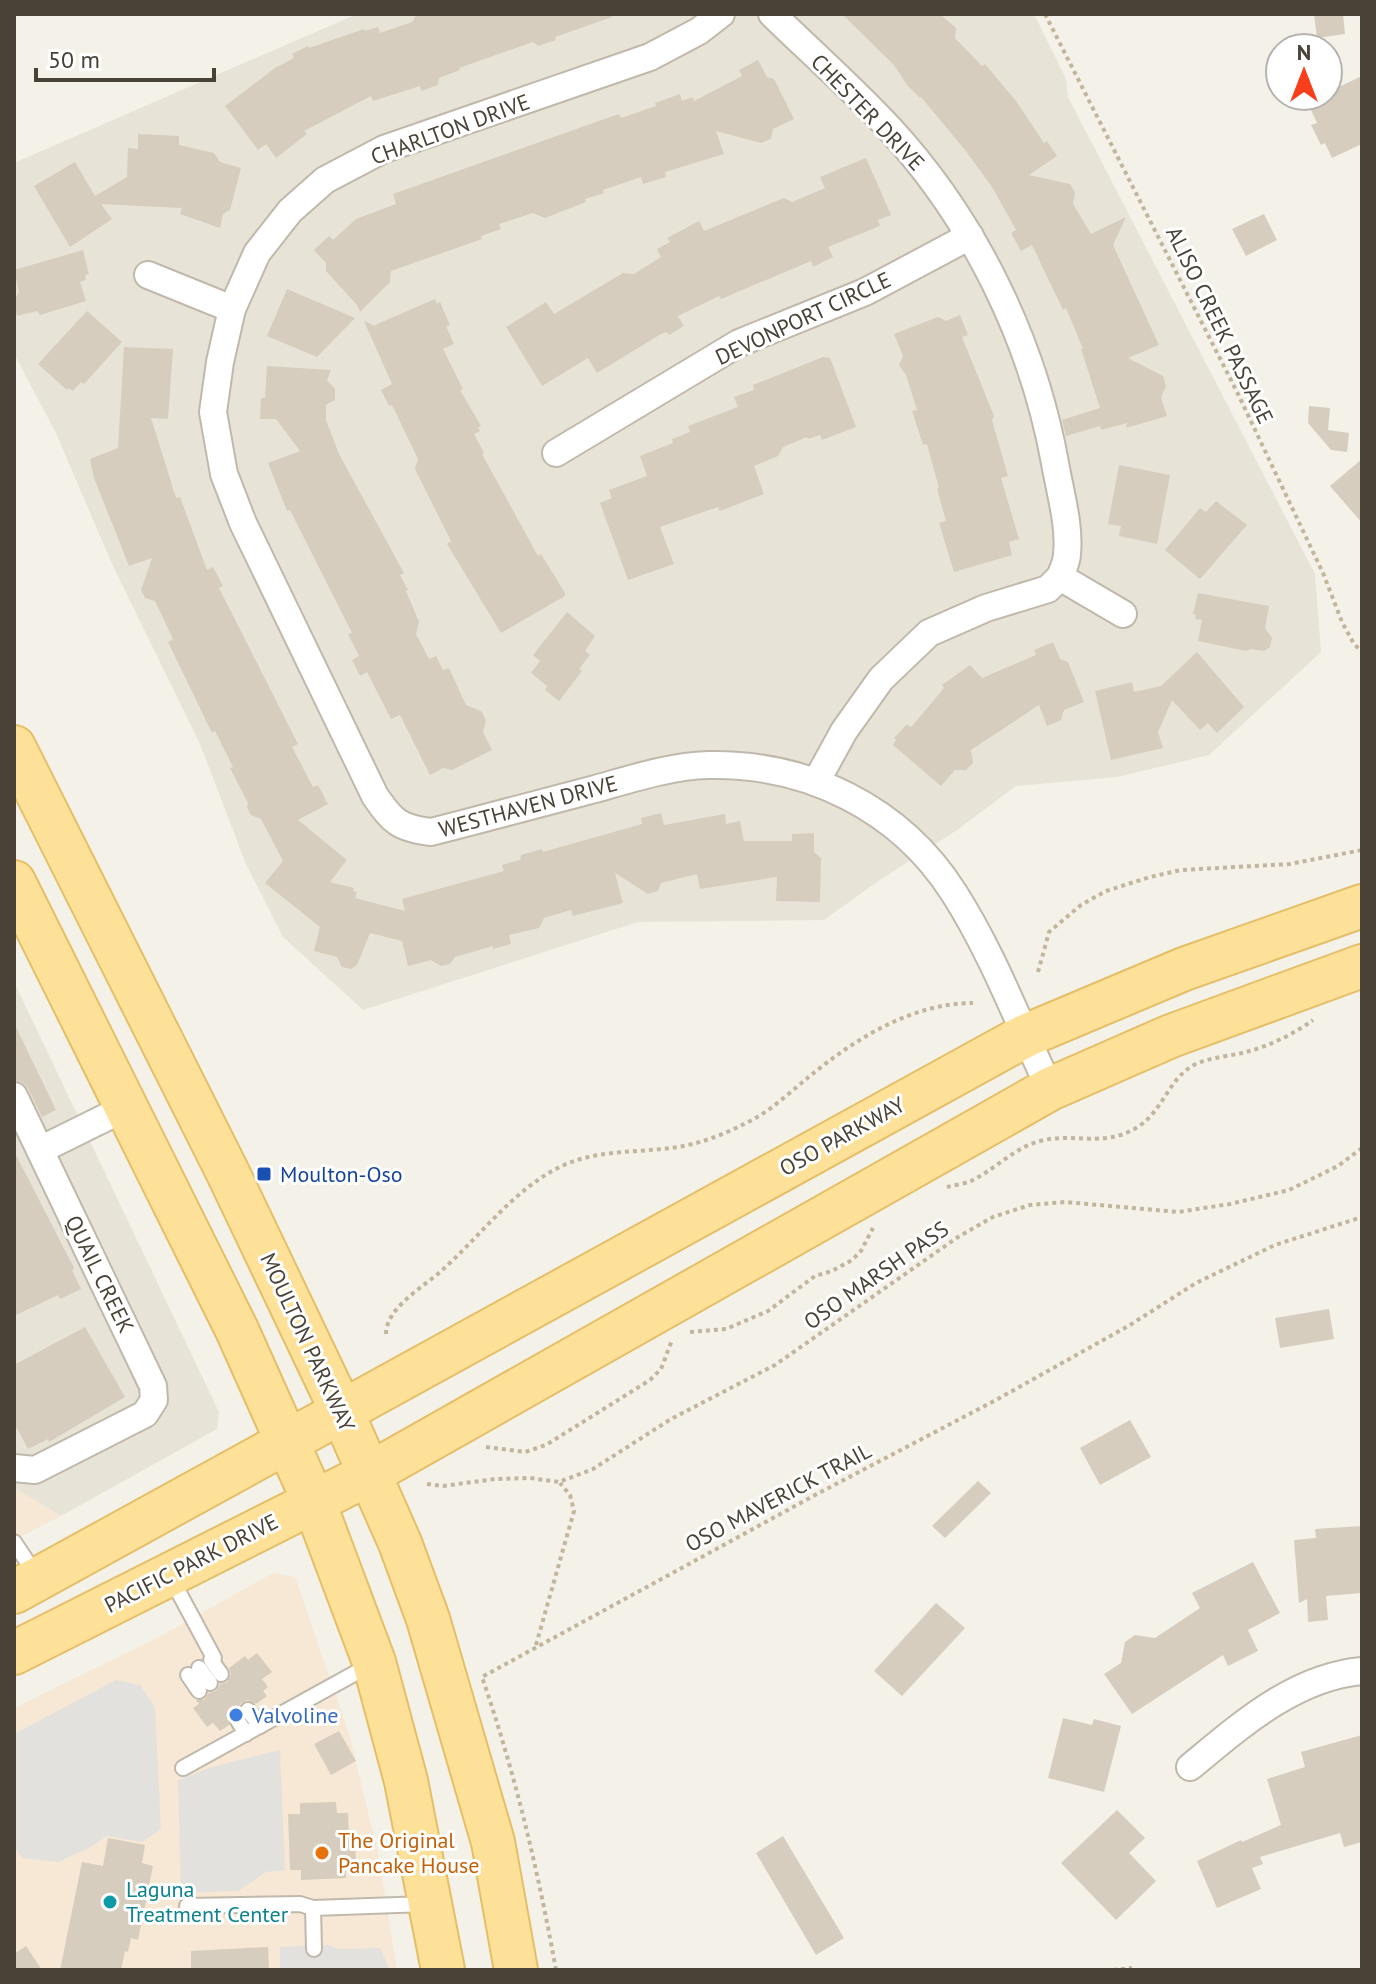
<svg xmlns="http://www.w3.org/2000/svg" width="1376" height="1984" font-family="'PT Sans',sans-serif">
<rect width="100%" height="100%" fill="#f4f1e9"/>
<!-- residential -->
<g fill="#e8e3d7">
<path d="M357,14h677l32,65 2,18 247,477 6,78 -112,103 -92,22 -101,9 -59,44 -83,54 -50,36 -186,2 -275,88 -80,-73 -37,-73 -46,-120 -88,-180 -57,-133 -41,-77v-191z"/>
<path d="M14,982l205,430 -2,17 -156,87 -47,-28z"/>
</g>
<!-- commercial -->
<g fill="#f6e8d5">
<path d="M14,1488l47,28 -47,24z"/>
<path d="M273,1573l22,4 54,157 29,119 19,117h-383v-262l143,-70z"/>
</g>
<!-- parking -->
<g fill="#e3e1dd">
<path d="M116,1680l24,5 15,23 6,121 -19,13 -35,-6 -18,12 -31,14 -36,-4 -8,-12v-112z"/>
<path d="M280,1750l5,120 -19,2 -28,19 -57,2 -3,-113 34,-13z"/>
<path d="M328,1945l10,4 42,-1 10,22h-110v-23z"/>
</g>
<!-- building -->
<g fill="#d6cdbe">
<path d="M417,14h194l1,3 -57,20 1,3 -18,6 -5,-4 -74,26 1,2 -21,8 -1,7 -17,6 -1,-5 -47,15 -2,-5 -67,35 3,3 -31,24 -10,-14 -8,6 -33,-44 50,-38 19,-10 -2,-4 16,-8 1,2 55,-19 1,2 13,-4 2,6 32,-11z"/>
<path d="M842,14h98l16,14 -1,10 27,28 3,-2 31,37 28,42 3,-2 10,15 -28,19 41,9 5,9 -2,11 18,30 35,-17 -13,28 46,100 -31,13 35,18 3,10 -5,12 6,18 -41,12 1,-5 -26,7 -1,-4 -34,10 -4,-16 38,-12 -19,-59h2l-17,-41 -3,2 -31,-65 -11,6 -10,-18 5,-3 -24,-43 -27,-37 -44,-53 -1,1 -13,-13 -13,-20z"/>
<path d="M1314,14h29l2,20 -28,4z"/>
<path d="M758,60l9,17 7,2 20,40 -21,10 -2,10 -10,4 -45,-12 8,23 -59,18 1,5 -23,7 -2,-7 -38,13 1,3 -19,6 1,3 -41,16 -12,-5 -34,11 2,5 -20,7 1,3 -91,32 -1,11 -30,30 -3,-7 -31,-34v-8l-12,-13 15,-14 4,4 23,-21 40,-15 -3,-10 203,-72 23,-8 2,4 35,-12 -1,-3 25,-9 2,7 11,-4 1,4 48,-25 -3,-6z"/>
<path d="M1362,76v68l-30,14 -7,-15 -4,2 -10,-20 6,-2 -10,-22 11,-5h10v-4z"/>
<path d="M138,134l41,2v9l35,8 6,9 21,6 -11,42 -7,4 -3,14 -40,-14 2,-6 -81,-4 11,15 -42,28 -36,-61 41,-24 20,34 32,-19 1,-29 10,1z"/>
<path d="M866,158l25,57 -13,5 2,6 -52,21 5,10 -20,10 -2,-6 -90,38 -2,-3 -41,20 6,10 -15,9 -2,-3 -6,2 -64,39 -9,-15 -46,28 -36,-59 40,-25 8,12 69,-41 11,1 27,-17 -4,-8 13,-7 -3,-4 32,-17 5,10 80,-33 8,4 33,-14 -5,-11z"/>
<path d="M1264,214l13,26 -31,16 -14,-27z"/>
<path d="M83,250l6,24 -4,1 1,5 -6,2 6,19 -46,14 -3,-4 -20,5 -3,-15 5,-9 -5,-22z"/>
<path d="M287,289l68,29 -38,39 -50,-21z"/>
<path d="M435,299l2,5 3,-2 10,23 -4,1 8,18 -11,5 20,40 -3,1 21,36 -3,1 2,4 -6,3 10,19 -2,1 56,102 3,-2 24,39v3l-64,37 -54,-89 4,-3 -36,-72 3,-10 -26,-54 -3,1 -8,-16 11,-6 -28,-63 13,6 -2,-2z"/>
<path d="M87,311l35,31 -38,42 -3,-2 -8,9 -4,-3 -2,2 -29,-26z"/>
<path d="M960,315l8,20 -6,2 32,79 -2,4 16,56 -7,2 18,61 -10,3 3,13 -58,17 -15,-49 7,-2 -9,-32 2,-1 -12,-44 -4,1 -11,-34 5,-1 -11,-35 -7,-10 4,-9 -9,-22 44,-17 8,4z"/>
<path d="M124,347l49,2 -5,70 -17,-1 25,80 4,-1 27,73 6,-3 10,19 -4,2 79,156 -6,3 21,40 5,-2 10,19 -30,16 49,40 -17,22 24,6 -1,3 4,1 -2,6 50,13 -3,-12 102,-28 -2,-6 18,-5 1,-5 21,-6 1,3 99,-28 -1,-6 20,-5 3,12 61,-11 1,10 14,-3 4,20h48v-7l22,-1v19l7,6 -1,44 -44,-1 1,-24 -77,12 -3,-15 -36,9 -3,8 -10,3 -33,-21 8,30 -50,13 -2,-6 -27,8 -5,10 -30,7 2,9 -18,5v-3l-38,11 -5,7 -9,2 -10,-6 -23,6 -6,-25 -32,-8 -13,32 -6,4 -9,-2 -5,-10 -23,-6 6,-24 -55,-44 18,-22 -22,-42 -10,-4 -4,-8 1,-4 -18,-35 3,-1 -18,-36 -3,2 -44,-91 5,-3 -18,-38 -10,-3 -4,-8 11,-32 -23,8 -35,-88 -4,-19 28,-11z"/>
<path d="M823,357l7,1 26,69 -34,13 -2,-5 -12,4 -1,-2 -24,10 -5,9 -24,10 10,28 -44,17 -2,-4 -58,20 14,37 -46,16 -28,-77 12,-5 -3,-8 38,-14 -7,-20 33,-13 -1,-4 18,-7 -2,-6 50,-19 -4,-10 20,-7 -1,-5z"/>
<path d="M267,366l64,4 -4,10 8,9v11l-9,5v15l13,34 65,119 -4,2 8,15 -2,1 13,31 -3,12 13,25 7,-3 7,14 6,-2 17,37 15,6 5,9 -3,12 9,18 -40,20 -9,-2 -13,7 -30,-60 -9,4 -24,-47 -7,4 -8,-16 7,-4 -11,-22 4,-1 -62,-123 -3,1 -19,-48 32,-12 -24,-32h-16l1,-21h4z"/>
<path d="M1309,406l21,2 -2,22 21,3 -2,19 -16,-2 -23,-27z"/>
<path d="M1362,459v64l-32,-37z"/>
<path d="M1119,465l51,10 -13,69 -38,-8 2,-10 -13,-2z"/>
<path d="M1216,501l31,24 -47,54 -35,-29 35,-42 6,4z"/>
<path d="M1198,593l71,13 -4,22 7,10 -2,9 -6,4 -13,-2 -5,2 -48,-10 4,-21 -7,-1 1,-4 -3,-1z"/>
<path d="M567,612l28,24 -10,15 5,4 -11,14 3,2 -23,30 -14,-11 2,-4 -16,-13 9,-12 -7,-6z"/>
<path d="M1053,642l7,17 8,3 16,40 -20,8 -3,10 -14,6 -8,-21 -68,45 2,13 -7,7h-11l-14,16 -48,-41 3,-5 -2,-2 13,-14 3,3 3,-2 31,-37 -2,-3 28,-20 12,13 54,-23 -2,-5z"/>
<path d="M1197,652l47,55 -27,26 -9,-10 -8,7 -28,-30 -14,32 5,16 -52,12 -16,-69 37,-9 2,10 27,-6z"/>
<path d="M14,1023l42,87 -14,7 -14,-29 -6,-6 -8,-2z"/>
<path d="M14,1151l60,117 -2,2 9,19 -21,10 -2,-4 -44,21z"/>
<path d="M1329,1309l5,30 -54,9 -5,-30z"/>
<path d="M85,1327l40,70 -76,45 -1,-3 -20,10 -14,-26v-58z"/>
<path d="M1130,1420l21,37 -51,28 -20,-37z"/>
<path d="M978,1481l13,12 -46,45 -13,-12z"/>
<path d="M1362,1526v67l-36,3 2,24 -20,2 -1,-23 -8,4 -5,-63 22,-2 -1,-9z"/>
<path d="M1253,1562l27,51 -32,17 10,21 -30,15 -5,-11 -91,59 -28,-40 17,-11 4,-21 10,-7 20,3 45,-30 -8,-15z"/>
<path d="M936,1603l29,25 -63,68 -28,-25z"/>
<path d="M257,1653l15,19 -10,7 6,8 -5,4 4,5 -11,8 -8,-4 -7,3 -3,6 -9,5v11l-9,6 -7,-8 -6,4 -14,-19 6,-4 -3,-4h8l5,-7 7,-2 4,-7 7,-2 4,-8 -2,-6 16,-12 3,4z"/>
<path d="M1063,1718l29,7 2,-6 27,7 -17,66 -56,-14z"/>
<path d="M339,1731l17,30 -25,14 -17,-31z"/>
<path d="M1362,1735v107l-18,5 -4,-14 -80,24 3,7 -11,4 9,21 -44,19 -20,-47 44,-21 1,2 39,-17 -14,-46 38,-12 -4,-15z"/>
<path d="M336,1802l1,11h11l1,27h6l1,26 -10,1v11l-45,2v-10h-11l-2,-56h12v-11z"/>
<path d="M1117,1810l28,28 -16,15 27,28 -40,39 -55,-57z"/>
<path d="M783,1836l61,102 -28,17 -60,-102z"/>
<path d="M108,1838l37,7 -3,18 11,3 -15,74 -7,-2 -3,14 -3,-1 -4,19h-61l22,-108 21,4z"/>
<path d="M26,1946l16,24h-28v-16z"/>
<path d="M268,1947l1,23h-78v-19z"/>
</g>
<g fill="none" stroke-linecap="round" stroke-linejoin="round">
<defs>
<g id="lane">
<path d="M14,1542l22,33"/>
<path d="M171,1578l43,80"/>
<path d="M211,1660l10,14"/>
<path d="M199,1668l11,15"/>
<path d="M188,1675l11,16"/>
<path d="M248,1710l12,16"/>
<path d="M237,1719l9,15"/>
<path d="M183,1768l187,-103"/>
<path d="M187,1906l113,-2 13,4 113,-4"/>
<path d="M313,1908l1,41"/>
</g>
<g id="street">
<path d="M721,14l-22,17 -49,26 -266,92 -59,31 -35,31 -33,42 -25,56 -12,53 -7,50 11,62 19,49 132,273c18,26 24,32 56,36 55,-14 110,-29 164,-43 36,-10 76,-23 113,-24 99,-2 192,43 246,128 39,61 65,131 96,196"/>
<path d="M772,14c39,38 81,75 118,115 84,91 143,212 165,334 5,29 15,62 12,91 0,7 -4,16 -7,23"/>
<path d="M148,275l84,34"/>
<path d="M556,453l183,-110 126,-51 105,-56"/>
<path d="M816,782l28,-51 37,-52 48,-46 57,-25 62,-19 12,-12 63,37"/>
<path d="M14,1096l139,290 1,14 -9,14 -110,56 -21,-2"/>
<path d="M40,1150l87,-43"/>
<path d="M1190,1767c50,-41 104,-90 172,-96"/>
</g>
<g id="primary">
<path d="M14,747l213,424 115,241 58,131 28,76 65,223 23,128"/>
<path d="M14,882l223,448 77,172 60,160 32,119 37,189"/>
<path d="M14,1592l1011,-556 159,-67 178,-63"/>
<path d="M14,1653l355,-179 681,-385 121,-53 191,-70"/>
</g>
</defs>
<!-- lane casing -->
<use href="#lane" stroke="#c0b9ab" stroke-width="18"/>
<!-- street casing -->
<use href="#street" stroke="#c0b9ab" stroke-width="30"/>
<!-- primary casing -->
<use href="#primary" stroke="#e4bf68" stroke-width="46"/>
<!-- path -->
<g stroke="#c2b59d" stroke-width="4" stroke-dasharray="4 4" stroke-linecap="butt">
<path d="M1045,14l193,380 85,179 19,49 12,22 8,8"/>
<path d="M1038,972l11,-40 32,-27 25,-14 44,-14 31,-7 109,-6 72,-14"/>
<path d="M947,1187c7,-2 17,-3 24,-6 23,-11 43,-33 69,-40 34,-9 62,7 96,-13 28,-16 32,-52 62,-65 15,-6 33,-7 48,-11 23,-6 48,-18 67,-32"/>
<path d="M690,1332l36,-3 42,-18 47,-35 17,-5 20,-11 9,-9 12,-23"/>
<path d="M386,1334c0,-26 36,-46 54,-62 40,-35 75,-85 124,-107 36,-16 76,-12 114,-18 24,-4 47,-13 68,-24 24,-11 44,-31 64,-47 45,-37 102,-73 163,-73"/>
<path d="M486,1447l39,5 21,-7 104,-65 11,-11 11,-29"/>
<path d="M427,1484l16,2 52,-7 35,-1 29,4 34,-13 78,-50 104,-54 183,-128 35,-20 37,-12 35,-3 113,10 52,-8 59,-14 49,-24 24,-18"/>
<path d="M536,1645l38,-134 -4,-16 -10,-12"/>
<path d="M556,1970c-18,-100 -41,-197 -74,-293l335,-183 179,-94 134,-75 66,-42 79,-38 87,-28"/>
<path d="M1113,1970l19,-2"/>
</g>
<!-- lane -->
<use href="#lane" stroke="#fff" stroke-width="14"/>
<!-- street -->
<use href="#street" stroke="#fff" stroke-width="26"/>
<!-- primary -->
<use href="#primary" stroke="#fee199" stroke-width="42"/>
</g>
<!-- markers -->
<rect fill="#1a4fb4" stroke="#fff" stroke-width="3" x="256" y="1166" width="16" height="16" rx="4"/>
<circle fill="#3f7fe0" stroke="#fff" stroke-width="3" cx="236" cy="1715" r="8"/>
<circle fill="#e8710a" stroke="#fff" stroke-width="3" cx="322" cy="1853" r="8"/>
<circle fill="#0f9aa8" stroke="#fff" stroke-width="3" cx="110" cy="1902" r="8"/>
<g text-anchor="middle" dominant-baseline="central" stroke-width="6" stroke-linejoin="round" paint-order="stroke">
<!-- street labels -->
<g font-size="22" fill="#484237" stroke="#fff">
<text transform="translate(868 112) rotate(46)">CHESTER DRIVE</text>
<text transform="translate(450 129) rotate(-20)">CHARLTON DRIVE</text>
<text transform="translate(803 318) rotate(-25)">DEVONPORT CIRCLE</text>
<text transform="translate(1220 325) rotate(64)">ALISO CREEK PASSAGE</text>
<text transform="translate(528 806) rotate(-15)">WESTHAVEN DRIVE</text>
<text transform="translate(842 1136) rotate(-29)">OSO PARKWAY</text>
<text transform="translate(100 1274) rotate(64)">QUAIL CREEK</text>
<text transform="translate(876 1275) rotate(-35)">OSO MARSH PASS</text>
<text transform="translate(308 1342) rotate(65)">MOULTON PARKWAY</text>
<text transform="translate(778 1497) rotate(-28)">OSO MAVERICK TRAIL</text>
<text transform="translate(191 1563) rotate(-27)">PACIFIC PARK DRIVE</text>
</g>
<!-- transit labels -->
<g font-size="22" fill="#164399" stroke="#fff" text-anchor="start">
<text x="280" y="1174">Moulton-Oso</text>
</g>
<!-- shop labels -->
<g font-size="22" fill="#366cbe" stroke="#fff" text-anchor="start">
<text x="252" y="1715">Valvoline</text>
</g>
<!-- food labels -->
<g font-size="22" fill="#c56008" stroke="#fff" text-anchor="start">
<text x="338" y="1840">The Original<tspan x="338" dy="25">Pancake House</tspan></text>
</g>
<!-- culture labels -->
<g font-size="22" fill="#0d838f" stroke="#fff" text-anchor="start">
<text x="126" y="1889">Laguna<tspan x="126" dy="25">Treatment Center</tspan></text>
</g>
</g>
<!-- border -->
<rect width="1376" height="1984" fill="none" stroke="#484237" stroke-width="32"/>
<!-- north arrow -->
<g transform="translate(1304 72)"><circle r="38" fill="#ffffff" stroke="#b6b3af" stroke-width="2"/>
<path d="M0-6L14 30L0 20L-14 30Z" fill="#f93e1b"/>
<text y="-12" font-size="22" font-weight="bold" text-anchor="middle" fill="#484237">N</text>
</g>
<!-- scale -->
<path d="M36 68v12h178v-12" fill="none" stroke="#484237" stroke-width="4"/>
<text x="48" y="68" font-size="24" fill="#484237" stroke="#ffffff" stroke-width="6" paint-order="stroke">50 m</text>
</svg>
